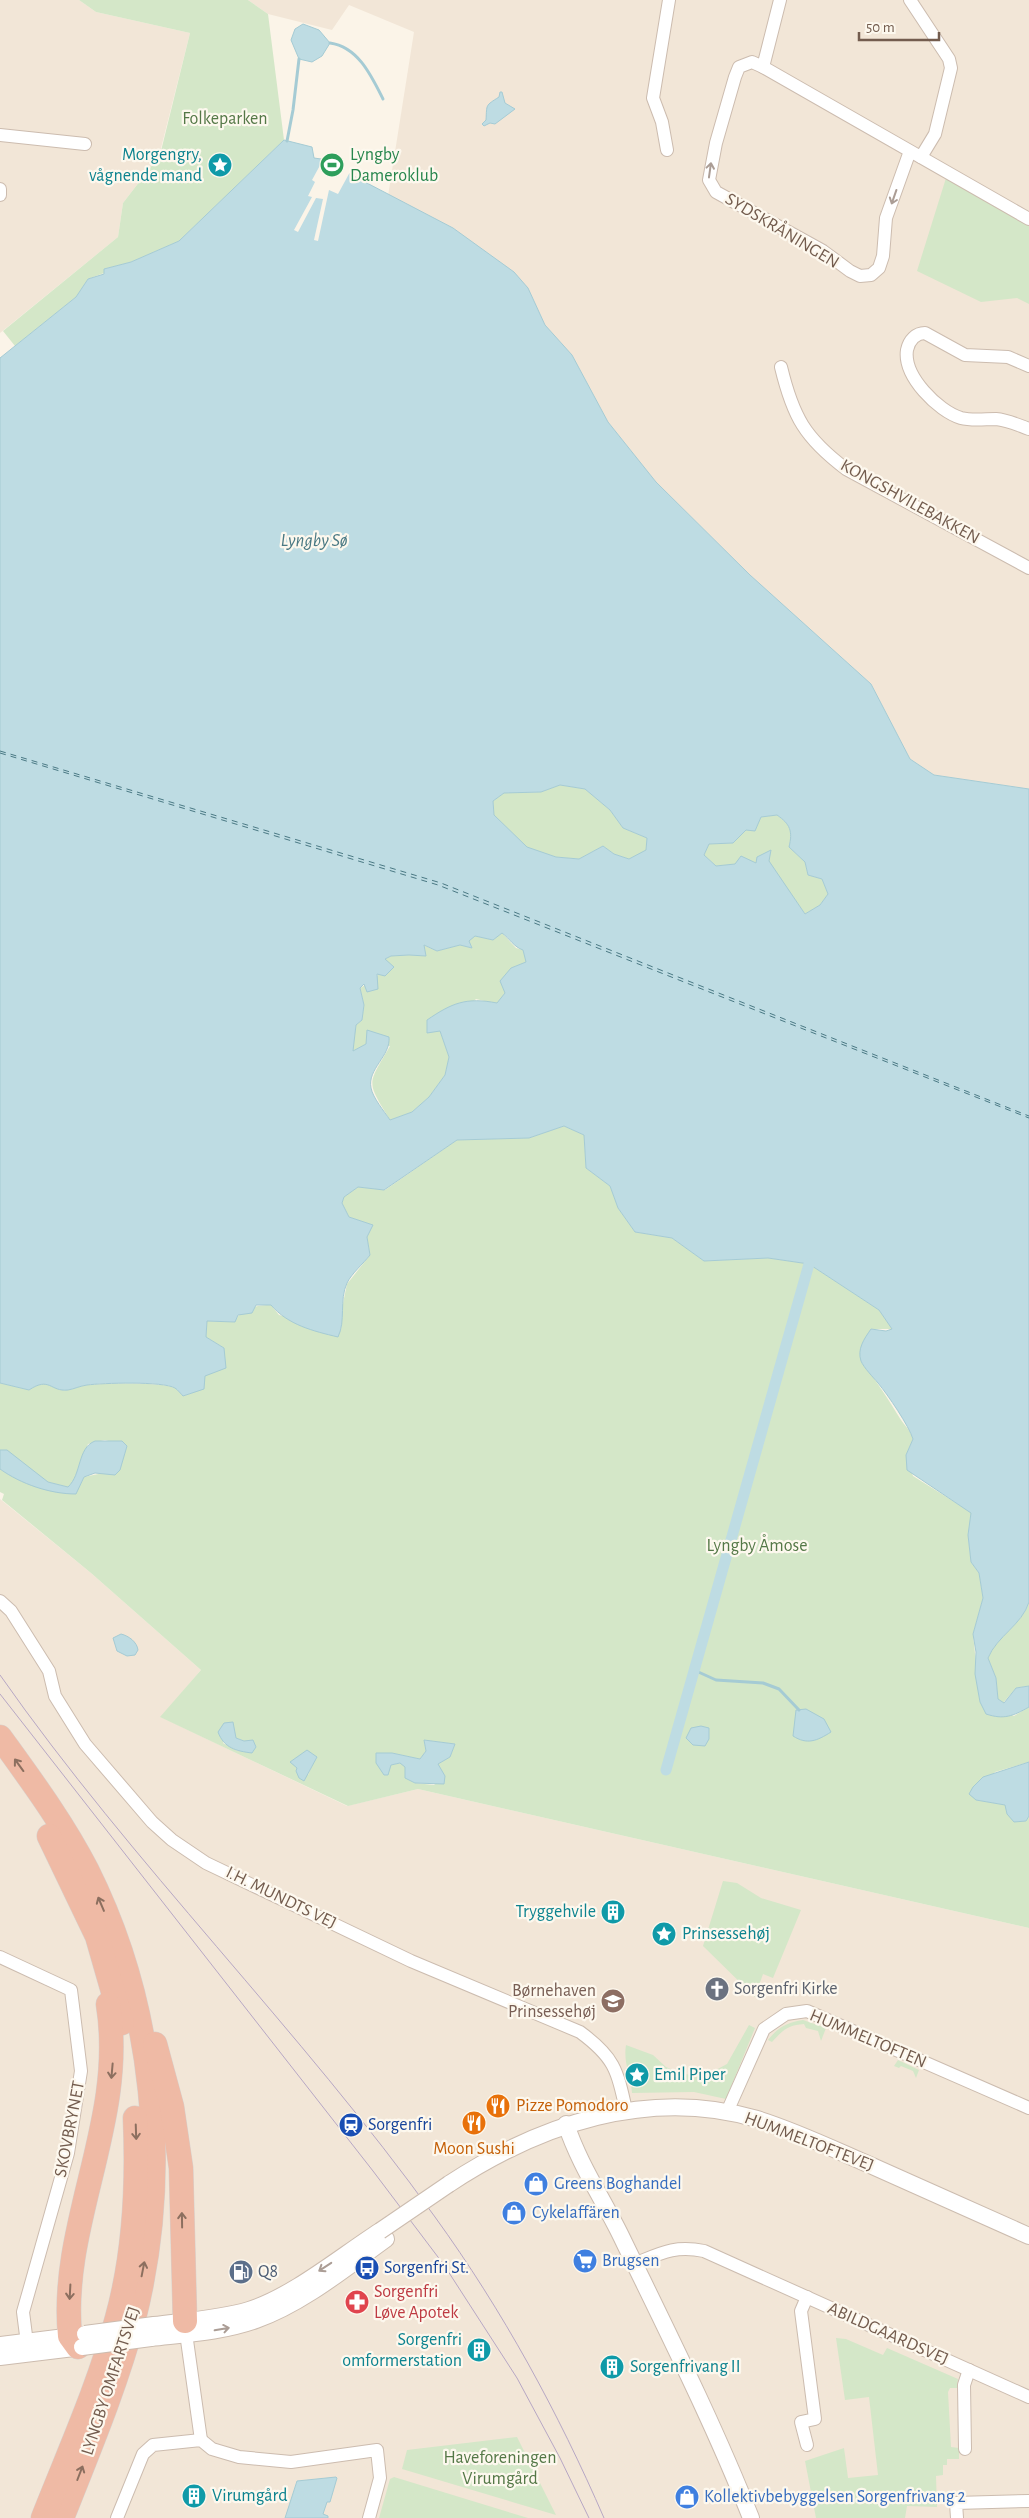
<svg xmlns="http://www.w3.org/2000/svg" width="1029" height="2518" font-family="'Alegreya Sans',sans-serif">
<rect width="100%" height="100%" fill="#fbf4e8"/>
<!-- residential -->
<g fill="#f2e6d7">
<path d="M0,0h79l17,12 94,21 -31,123 -36,47 -5,34 -118,96z"/>
<path d="M248,0h781v789l-95,-14 -24,-16 -39,-75 -121,-109 -94,-93 -48,-60 -36,-67 -27,-30 -17,-37 -75,-60 -65,-32 26,-164 -65,-27 -17,25 -64,-16z"/>
<path d="M0,1499l91,74 110,97 -40,47 186,89 71,-17 611,139v590h-1029z"/>
</g>
<!-- green -->
<g fill="#d4e7c8" fill-rule="evenodd">
<path d="M79,0h169l20,14 16,126 -105,101 -48,21 -27,7v4l-16,6 -12,18 -61,49 -12,-15 115,-94 5,-34 37,-48 30,-122 -94,-21z"/>
<path d="M946,178l83,48v78l-12,-6 -36,4 -64,-31z"/>
<path d="M560,785l25,4 25,21 13,18 24,10 -1,13 -17,8 -15,-5 -11,-8 -24,13 -23,-2 -29,-9 -33,-33 -1,-14 11,-8 37,-1z"/>
<path d="M777,815c13,9 16,16 12,32l16,15 3,13 14,4 6,15 -8,11 -15,9 -37,-53 3,-10 -15,12 -40,3 -12,-11 5,-11 24,-1 13,-13h9l6,-13z"/>
<path d="M502,933l14,15 7,2 4,12 -16,6 -6,25 -8,11 -21,-5 -36,32 9,26 -4,18 -16,22 -17,15 -22,8c-24,-40 -23,-34 0,-74l-24,-2 -14,8 4,-27 6,-5 2,-15 -4,-17 16,-9 9,-20 6,-3 18,-1 17,1 -3,-11 14,6 23,-6 12,3 -4,-7 7,-5 18,4z"/>
<path d="M564,1126l20,9 2,33 24,18 8,22 17,24 37,6 32,23 64,-3 41,6 70,46 13,19h-21l-10,32c15,19 27,38 40,59 5,7 9,10 12,19l-7,16 7,21 59,37 -4,22 3,27 8,11 4,25 -10,36 7,68 34,14 15,-9v55l-34,10 -19,28 30,5 1,9 19,7 3,-5v112l-611,-139 -70,17 -188,-89 41,-47 -110,-97 -89,-73 2,-6 -4,-2v-23c24,17 49,20 77,22l7,-14 19,-4 20,-15 4,-12 -22,-6 -17,4 -15,38 -5,5 -20,-5 -48,-32v-67l29,7c23,-15 21,2 39,0 6,-1 12,-4 19,-5 14,-2 78,-3 88,3 3,2 6,6 8,8l9,-3 32,-45 -18,-11 1,-16 27,1c8,-14 22,-17 37,-17l8,10 62,15 1,-22 5,-24 23,-29 -3,-18 5,-12 -23,-8 -7,-14 2,-6 14,-10 27,3 72,-50 72,-2zM232,1722l4,16 8,3 -6,10 -15,-8zM424,1740l31,4 -5,13 -13,7 8,12 -11,9 -19,-2 -10,-6v-10l-4,-4 -10,2 1,-12 28,6 6,-8zM316,1757l-8,18 -12,-4 1,-3z"/>
<path d="M1029,1602v84l-13,2 -13,15 -5,-4 -2,-21 -8,-20c9,-22 34,-33 41,-56z"/>
<path d="M723,1881l14,2 24,15 40,12 -28,68 -10,-4 -8,23 -52,-51z"/>
<path d="M803,2020l23,8 -5,13 -3,-10 -12,-3 -2,-4c-16,1 -21,6 -32,18l-4,-2c10,-13 20,-18 35,-20z"/>
<path d="M749,2025l6,3 -29,71 -32,-7 -62,1c-1,-17 -9,-30 -6,-48l27,10 13,12 16,7 15,1 15,-3 15,-8z"/>
<path d="M898,2060l21,10 -3,8 -3,-7 -12,-5 -2,2 -5,-2z"/>
<path d="M836,2338l10,1 37,16 4,-7 71,31 -1,9h-7l-2,4 3,55 8,1v11h-12v6h-4v10l-7,1 1,31 -30,-1 -2,12h-89l-11,-57 39,-13 4,30 30,-3 -9,-78 -24,3z"/>
<path d="M517,2437l39,78 -154,-46 5,-19z"/>
<path d="M394,2477l134,41h-149l11,-39z"/>
</g>
<!-- water -->
<g fill="#bedce3" stroke="#a5cbd4" fill-rule="evenodd">
<path d="M303,24l16,6 11,13 -8,13 -10,6 -13,-3 -8,-19 4,-11z"/>
<path d="M500,92h2l3,11 10,6 -20,15 -5,-1 -6,3 -2,-2 4,-4c1,-16 -1,-14 13,-23z"/>
<path d="M284,140l28,7 2,11 7,1 132,69 61,44 14,16 17,37 27,30 36,67 48,60 94,93 121,109 39,75 24,16 95,14v813c-7,23 -32,34 -41,56l8,20 2,21 6,4 12,-15 13,-2v21c-16,9 -25,13 -43,7l-6,-12 -5,-28 1,-22 -3,-18 10,-36 -4,-25 -8,-11 -3,-27 3,-22 -64,-43 -1,-15 7,-16c-4,-13 -25,-44 -35,-56 -5,-6 -14,-15 -17,-22 -4,-12 3,-22 10,-32l15,2 6,-2 -13,-19 -70,-46 -41,-6 -64,3 -32,-23 -37,-6 -17,-24 -8,-22 -24,-18 -2,-33 -20,-9 -35,12 -72,2 -73,50 -26,-3 -14,10 -2,6 7,14 24,8 -6,12 3,18c-7,9 -18,18 -23,28 -8,17 -1,38 -9,54 -25,-6 -50,-12 -67,-32h-15l-4,8 -14,2 -3,7 -28,-1 -1,16 18,11 2,20 -21,8 -1,13 -21,7c-2,-2 -5,-6 -8,-8 -12,-7 -73,-5 -88,-3 -7,1 -13,4 -19,5 -18,2 -18,-14 -39,0l-29,-7v-1025l76,-61 12,-18 16,-5v-5l27,-7 48,-21zM560,785l25,4 25,21 13,18 24,10 -1,12 -17,9 -15,-5 -11,-8 -24,13 -23,-2 -29,-10 -33,-32 -1,-14 11,-8 37,-1zM777,815c13,9 16,16 12,32l16,15 3,13 14,4 6,15 -8,11 -15,9 -36,-53 2,-11 -14,7 -1,6 -15,-7 -6,8 -19,2 -12,-11 5,-11 24,-1 13,-13 9,1 6,-14zM502,933c8,6 12,14 21,17l3,12 -15,6 -11,13 5,12 -8,10c-31,-6 -45,0 -70,17v13l13,-2 9,26 -4,18 -16,22 -17,15 -22,8c-6,-9 -17,-22 -19,-32 -4,-19 20,-32 18,-51l-22,-7 -1,14 -13,7 3,-26 6,-5 2,-15 -4,-17 4,-4 3,8 11,-3 -1,-15 8,2 9,-9 -9,-8 6,-3 18,-1 17,1 -2,-11 13,6 23,-6 12,3 -3,-7 6,-5 18,4z"/>
<path d="M95,1441h27l5,5 -7,24 -5,5 -20,-2 -11,4 -8,17c-26,0 -55,-10 -76,-25v-19h7l41,32 20,5c14,-13 9,-39 27,-46z"/>
<path d="M121,1634c8,2 16,8 17,16l-3,5 -8,1 -10,-5 -4,-13z"/>
<path d="M806,1709l18,10 7,13c-14,9 -24,13 -38,4l3,-26z"/>
<path d="M233,1722l3,16 8,3 9,-1 3,7 -4,6c-16,-2 -28,-5 -34,-21l6,-9z"/>
<path d="M701,1726l8,2v11l-4,7 -12,-1 -7,-7 5,-10z"/>
<path d="M424,1740l31,4 -5,13 -12,7 7,12 -1,8 -29,-1 -10,-5v-11l-5,-4 -9,2 -3,10h-4l-8,-12v-10h16l28,6 6,-8z"/>
<path d="M307,1750l10,7 -13,24 -5,-3 -3,-7 1,-3 -7,-6z"/>
<path d="M1029,1762v54l-3,5 -12,1 -7,-8 -2,-9 -29,-5 -7,-6 4,-7 10,-10z"/>
<path d="M336,2477l1,1 -7,24h-3l-4,12 5,2v2h-43l12,-37z"/>
</g>
<!-- pier -->
<path fill="#fbf4e8" d="M324,158l26,14 -12,22 -9,-4 -11,51 -4,-1 9,-41 -7,-1 -18,34 -4,-2 18,-33 -4,-1 7,-14 -3,-2z"/>
<g fill="none" stroke-linecap="round" stroke-linejoin="round">
<!-- stream -->
<g stroke="#a5cbd4" stroke-width="3">
<path d="M330,43c28,4 41,32 53,56"/>
<path d="M287,141l6,-31 6,-51"/>
<path d="M694,1670l22,10 47,3 16,6 20,21"/>
</g>
<!-- canal -->
<path stroke="#bedce3" stroke-width="11" d="M666,1770l143,-506"/>
<!-- ferry -->
<g stroke="#4a7984" stroke-width="1" stroke-dasharray="6 5" stroke-linecap="butt">
<path d="M0,751l441,132 588,233"/>
<path d="M0,753l438,132 591,233"/>
</g>
<defs>
<g id="minor">
<path d="M910,0l39,59 2,9 -16,66 -14,23"/>
<path d="M763,67l17,-67"/>
<path d="M0,135l85,9"/>
<path d="M667,150l-5,-28 -9,-24 16,-98"/>
<path d="M910,151l-24,67 -3,38 -4,12 -8,7 -11,1 -10,-5 -27,-20 -107,-59 -7,-12 7,-37 19,-66 4,-10 13,-5 11,5 266,152"/>
<path d="M0,189v6"/>
<path d="M1029,366l-21,-9 -43,-2 -40,-22c-9,0 -16,7 -18,17 -4,26 31,61 54,68 11,3 24,1 35,1 12,1 22,6 33,10"/>
<path d="M781,367c12,50 24,71 65,102l183,99"/>
<path d="M0,1601l11,10 38,60 6,25 30,48 67,78 20,18 34,23 205,98 169,71c34,25 37,37 46,78"/>
<path d="M0,1957l71,33 10,81 -13,82 -45,159 5,39"/>
<path d="M727,2112l37,-83 22,-15 21,-3 222,97"/>
<path d="M634,2264c27,-11 41,-19 70,-13l325,146"/>
<path d="M185,2326l16,114"/>
<path d="M807,2445l-6,-23 14,-3 -14,-108 6,-14"/>
<path d="M965,2449l-1,-64 5,-15"/>
<path d="M117,2518l26,-64 10,-9 48,-5 11,9 27,8 52,5 86,-12 3,28 -11,40"/>
<path d="M957,2518l-1,-15 73,-2"/>
</g>
<g id="tertiary">
<path d="M566,2124c13,40 37,75 55,112 45,93 92,186 130,282"/>
<path d="M449,2184c91,-60 200,-97 308,-65 39,12 76,30 113,46 53,24 106,47 159,71"/>
<path d="M154,2325c31,-4 65,-6 95,-15 44,-14 92,-54 131,-79"/>
<path d="M151,2338c35,-4 72,-6 105,-18 46,-16 91,-53 130,-81"/>
<path d="M0,2345l81,-10"/>
<path d="M0,2357l82,-10"/>
</g>
<g id="motorway">
<path d="M0,1737c31,43 63,86 87,133 68,136 84,301 47,448 -18,68 -46,134 -72,200"/>
<path d="M49,1836l48,100 25,87"/>
<path d="M155,2044l17,63 9,61 4,153"/>
<path d="M78,2347l-8,-11c-11,-113 57,-215 38,-332"/>
<path d="M43,2518c26,-66 56,-132 74,-200 18,-65 21,-133 18,-200"/>
</g>
</defs>
<!-- minor casing -->
<use href="#minor" stroke="#ccbcaf" stroke-width="14"/>
<!-- tertiary casing -->
<use href="#tertiary" stroke="#ccbcaf" stroke-width="18"/>
<!-- motorway casing -->
<use href="#motorway" stroke="#d8d1cd" stroke-width="25"/>
<!-- minor -->
<use href="#minor" stroke="#fff" stroke-width="12"/>
<!-- tertiary -->
<use href="#tertiary" stroke="#fff" stroke-width="16"/>
<!-- motorway -->
<use href="#motorway" stroke="#efbaa5" stroke-width="24"/>
<!-- tram -->
<g stroke="#b7a7c4" stroke-width="1">
<path d="M0,1675c133,190 300,354 435,542 68,94 123,195 169,301"/>
<path d="M0,1694l373,477 71,94 73,113 43,80 29,60"/>
</g>
<defs>
<g id="tertiary-bridge">
<path d="M380,2231l69,-47"/>
<path d="M85,2334l69,-9"/>
<path d="M82,2347l69,-9"/>
</g>
</defs>
<!-- tertiary-bridge casing -->
<use href="#tertiary-bridge" stroke="#ccbcaf" stroke-width="18" stroke-linecap="butt"/>
<!-- tertiary-bridge -->
<use href="#tertiary-bridge" stroke="#fff" stroke-width="16"/>
</g>
<!-- one-way arrows -->
<defs><path id="oneway-shaft" d="M-6 0H5M1.5-3L5.5 0L1.5 3" fill="none" stroke-width="1.6" stroke-linecap="round" stroke-linejoin="round" transform="scale(1.25)"/></defs>
<g stroke="#ab9d95">
<use href="#oneway-shaft" transform="translate(710 170) rotate(-82)"/>
<use href="#oneway-shaft" transform="translate(894 197) rotate(109)"/>
<use href="#oneway-shaft" transform="translate(325 2267) rotate(147)"/>
<use href="#oneway-shaft" transform="translate(222 2329) rotate(-10)"/>
</g>
<g stroke="#8c6f5f">
<use href="#oneway-shaft" transform="translate(19 1765) rotate(-126)"/>
<use href="#oneway-shaft" transform="translate(101 1904) rotate(-113)"/>
<use href="#oneway-shaft" transform="translate(112 2071) rotate(95)"/>
<use href="#oneway-shaft" transform="translate(136 2132) rotate(88)"/>
<use href="#oneway-shaft" transform="translate(182 2220) rotate(-91)"/>
<use href="#oneway-shaft" transform="translate(143 2269) rotate(-79)"/>
<use href="#oneway-shaft" transform="translate(70 2292) rotate(93)"/>
<use href="#oneway-shaft" transform="translate(80 2473) rotate(-69)"/>
</g>
<!-- icons -->
<defs>
<symbol id="sight-disc" viewBox="-11 -11 22 22"><circle r="9.5" fill="#0f9aa8" stroke="#fdf8ee"/><path d="M0-6L1.8-2.2L6-1.7L2.9 1.2L3.7 5.4L0 3.3L-3.7 5.4L-2.9 1.2L-6-1.7L-1.8-2.2Z" fill="#fff"/></symbol>
<symbol id="stadium-disc" viewBox="-11 -11 22 22"><circle r="9.5" fill="#2e9e5b" stroke="#fdf8ee"/><path d="M0-5a6.5 5 0 1 0 0 10a6.5 5 0 1 0 0-10ZM-3.5-1.8h7v3.6h-7Z" fill="#fff"/></symbol>
<symbol id="building-disc" viewBox="-11 -11 22 22"><circle r="9.5" fill="#0f9aa8" stroke="#fdf8ee"/><path d="M-4-6H4V6H1V3H-1V6H-4ZM-2.5-4.3h1.7v1.8h-1.7ZM.8-4.3h1.7v1.8H.8ZM-2.5-1h1.7V.8h-1.7ZM.8-1h1.7V.8H.8Z" fill="#fff"/></symbol>
<symbol id="church-disc" viewBox="-11 -11 22 22"><circle r="9.5" fill="#6b7280" stroke="#fdf8ee"/><path d="M-1.2-6h2.4v3.5h3.3v2.4h-3.3V6h-2.4V-.1h-3.3v-2.4h3.3Z" fill="#fff"/></symbol>
<symbol id="school-disc" viewBox="-11 -11 22 22"><circle r="9.5" fill="#8d6e63" stroke="#fdf8ee"/><path d="M0-5L7-2L0 1L-7-2ZM-4 1L0 2.5L4 1V4Q0 6-4 4Z" fill="#fff"/></symbol>
<symbol id="restaurant-disc" viewBox="-11 -11 22 22"><circle r="9.5" fill="#e8710a" stroke="#fdf8ee"/><path d="M-5-6h1v4h1v-4h1v4h1v-4h1v5L-1.5 .5V6h-2V.5L-5-1ZM5-6V6H3V1.5H1.5Q1.5-4 5-6Z" fill="#fff"/></symbol>
<symbol id="station-disc" viewBox="-11 -11 22 22"><circle r="9.5" fill="#1a4fb4" stroke="#fdf8ee"/><path d="M-3-6H3Q5-6 5-4V2Q5 4 3 4L4.5 6H3L1.5 4h-3L-3 6H-4.5L-3 4Q-5 4-5 2V-4Q-5-6-3-6ZM-3.5-4v3h7v-3ZM-3.5 1v1.5H-2V1ZM2 1v1.5H3.5V1Z" fill="#fff"/></symbol>
<symbol id="shop-disc" viewBox="-11 -11 22 22"><circle r="9.5" fill="#3f7fe0" stroke="#fdf8ee"/><path d="M-5-2.5h2.3a2.7 3.5 0 0 1 5.4 0H5L5.5 6h-11ZM-1.5-2.5h3a1.5 2.3 0 0 0-3 0Z" fill="#fff"/></symbol>
<symbol id="supermarket-disc" viewBox="-11 -11 22 22"><circle r="9.5" fill="#3f7fe0" stroke="#fdf8ee"/><path d="M-6-5.5h2.5l.6 2H6L4.5 2H-2.5L-4.4-4H-6ZM-1.5 3.2a1.3 1.3 0 1 0 .1 0ZM3 3.2a1.3 1.3 0 1 0 .1 0Z" fill="#fff"/></symbol>
<symbol id="bus-disc" viewBox="-11 -11 22 22"><circle r="9.5" fill="#1a4fb4" stroke="#fdf8ee"/><path d="M-5-6H5V4H4V6H2V4H-2V6H-4V4H-5ZM-3.5-4V0h7V-4ZM-3.5 1.2v1.5H-2V1.2ZM2 1.2v1.5H3.5V1.2Z" fill="#fff"/></symbol>
<symbol id="fuel-disc" viewBox="-11 -11 22 22"><circle r="9.5" fill="#5c6f8a" stroke="#fdf8ee"/><path d="M-5.5-6h7V0h2V4h1.3V-2.5L3-4.5l.8-.8L6-3V5H2.5V1h-1V6h-7ZM-4.2-4.7v3.2H.2V-4.7Z" fill="#fff"/></symbol>
<symbol id="pharmacy-disc" viewBox="-11 -11 22 22"><circle r="9.5" fill="#e0444e" stroke="#fdf8ee"/><path d="M-2-6h4v4h4v4h-4v4h-4v-4h-4v-4h4Z" fill="#fff"/></symbol>
</defs>
<g fill-rule="evenodd">
<use href="#sight-disc" x="206" y="151" width="28" height="28"/>
<use href="#stadium-disc" x="318" y="151" width="28" height="28"/>
<use href="#building-disc" x="599" y="1898" width="28" height="28"/>
<use href="#sight-disc" x="650" y="1920" width="28" height="28"/>
<use href="#church-disc" x="703" y="1975" width="28" height="28"/>
<use href="#school-disc" x="599" y="1987" width="28" height="28"/>
<use href="#sight-disc" x="623" y="2061" width="28" height="28"/>
<use href="#restaurant-disc" x="484" y="2092" width="28" height="28"/>
<use href="#restaurant-disc" x="460" y="2109" width="28" height="28"/>
<use href="#station-disc" x="337" y="2111" width="28" height="28"/>
<use href="#shop-disc" x="522" y="2170" width="28" height="28"/>
<use href="#shop-disc" x="500" y="2199" width="28" height="28"/>
<use href="#supermarket-disc" x="571" y="2247" width="28" height="28"/>
<use href="#bus-disc" x="353" y="2254" width="28" height="28"/>
<use href="#fuel-disc" x="227" y="2258" width="28" height="28"/>
<use href="#pharmacy-disc" x="343" y="2288" width="28" height="28"/>
<use href="#building-disc" x="465" y="2336" width="28" height="28"/>
<use href="#building-disc" x="598" y="2353" width="28" height="28"/>
<use href="#building-disc" x="180" y="2482" width="28" height="28"/>
<use href="#shop-disc" x="673" y="2483" width="28" height="28"/>
</g>
<g text-anchor="middle" dominant-baseline="central" stroke-width="4.5" stroke-linejoin="round" paint-order="stroke">
<!-- park labels -->
<g font-size="18" fill="#547847" stroke="#fdf8ee">
<text x="225" y="119">Folkeparken</text>
<text x="757" y="1546">Lyngby Åmose</text>
<text x="500" y="2458">Haveforeningen<tspan x="500" dy="21">Virumgård</tspan></text>
</g>
<!-- culture labels -->
<g font-size="18" fill="#0d838f" stroke="#fdf8ee" text-anchor="start">
<text x="202" y="155" text-anchor="end">Morgengry,<tspan x="202" dy="21">vågnende mand</tspan></text>
<text x="596" y="1912" text-anchor="end">Tryggehvile</text>
<text x="682" y="1934">Prinsessehøj</text>
<text x="654" y="2075">Emil Piper</text>
<text x="462" y="2340" text-anchor="end">Sorgenfri<tspan x="462" dy="21">omformerstation</tspan></text>
<text x="630" y="2367">Sorgenfrivang II</text>
<text x="212" y="2496">Virumgård</text>
</g>
<!-- leisure labels -->
<g font-size="18" fill="#27864d" stroke="#fdf8ee" text-anchor="start">
<text x="350" y="155">Lyngby<tspan x="350" dy="21">Dameroklub</tspan></text>
</g>
<!-- street labels -->
<g font-size="18" fill="#735c4e" stroke="#fdf8ee">
<text transform="translate(782 231) rotate(31)">SYDSKRÅNINGEN</text>
<text transform="translate(910 502) rotate(29)">KONGSHVILEBAKKEN</text>
<text transform="translate(281 1898) rotate(26)">I.H. MUNDTS VEJ</text>
<text transform="translate(868 2039) rotate(23)">HUMMELTOFTEN</text>
<text transform="translate(70 2129) rotate(-79)">SKOVBRYNET</text>
<text transform="translate(809 2142) rotate(21)">HUMMELTOFTEVEJ</text>
<text transform="translate(888 2334) rotate(24)">ABILDGAARDSVEJ</text>
<text transform="translate(111 2381) rotate(-72)">LYNGBY OMFARTSVEJ</text>
</g>
<!-- worship labels -->
<g font-size="18" fill="#5b616d" stroke="#fdf8ee" text-anchor="start">
<text x="734" y="1989">Sorgenfri Kirke</text>
</g>
<!-- education labels -->
<g font-size="18" fill="#785e54" stroke="#fdf8ee" text-anchor="end">
<text x="596" y="1991">Børnehaven<tspan x="596" dy="21">Prinsessehøj</tspan></text>
</g>
<!-- food labels -->
<g font-size="18" fill="#c56008" stroke="#fdf8ee" text-anchor="start">
<text x="516" y="2106">Pizze Pomodoro</text>
<text x="474" y="2149" text-anchor="middle">Moon Sushi</text>
</g>
<!-- transit labels -->
<g font-size="18" fill="#164399" stroke="#fdf8ee" text-anchor="start">
<text x="368" y="2125">Sorgenfri</text>
<text x="384" y="2268">Sorgenfri St.</text>
</g>
<!-- shop labels -->
<g font-size="18" fill="#366cbe" stroke="#fdf8ee" text-anchor="start">
<text x="554" y="2184">Greens Boghandel</text>
<text x="532" y="2213">Cykelaffären</text>
<text x="602" y="2261">Brugsen</text>
<text x="704" y="2497">Kollektivbebyggelsen Sorgenfrivang 2</text>
</g>
<!-- service labels -->
<g font-size="18" fill="#4e5e75" stroke="#fdf8ee" text-anchor="start">
<text x="258" y="2272">Q8</text>
</g>
<!-- health labels -->
<g font-size="18" fill="#be3a42" stroke="#fdf8ee" text-anchor="start">
<text x="374" y="2292">Sorgenfri<tspan x="374" dy="21">Løve Apotek</tspan></text>
</g>
<!-- water labels -->
<g font-size="19" font-style="italic" fill="#4a7984" stroke="#fdf8ee">
<text x="314" y="540">Lyngby Sø</text>
</g>
</g>
<!-- scale -->
<path d="M859 32v8h80v-8" fill="none" stroke="#735c4e" stroke-width="2.5"/>
<text x="866" y="32" font-size="15" fill="#735c4e" stroke="#fdf8ee" stroke-width="4" paint-order="stroke">50 m</text>
</svg>
